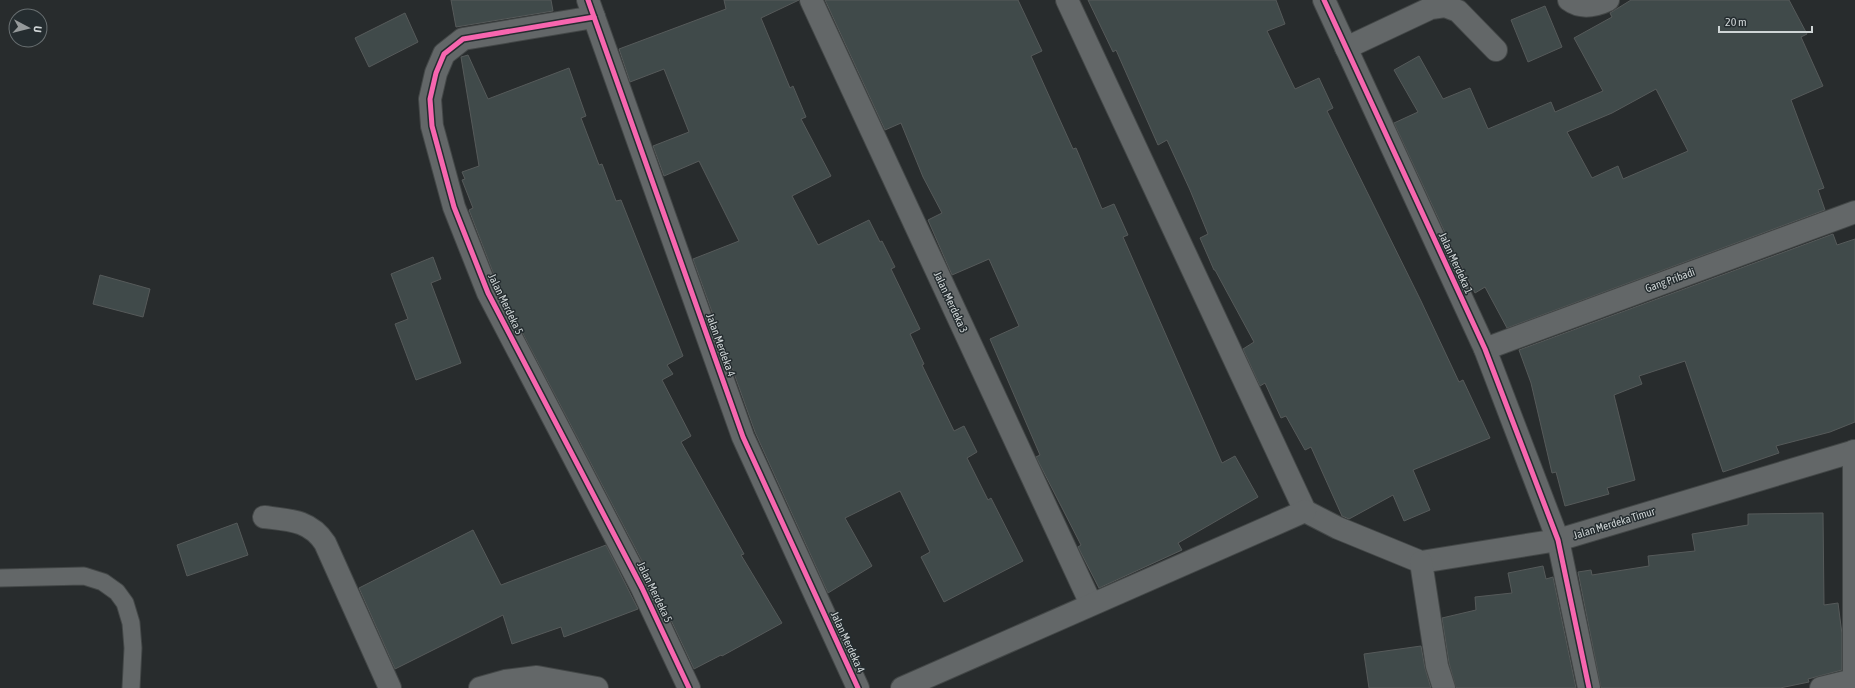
<svg xmlns="http://www.w3.org/2000/svg" width="1855" height="688" font-family="'Asap Condensed',sans-serif">
<rect width="100%" height="100%" fill="#282c2d"/>
<!-- building -->
<g fill="#404a4a" stroke="#565a5a" fill-rule="evenodd">
<path d="M451,0h100l2,11 -97,16z"/>
<path d="M724,0h75l-38,18 29,70 3,-2 13,31 -5,2 30,57 -39,20 26,49 51,-25 11,22 2,-1 13,26 -4,2 29,60 -10,5 14,30 -2,1 32,66 10,-5 13,26 -10,6 21,42 3,-2 32,63 -79,41 -23,-45 9,-5 -30,-61 -55,27 27,48 -44,27 -73,-161 -62,-173 46,-18 -40,-80 -35,15 -11,-30 36,-14 -25,-63 -34,13 -11,-33 107,-40z"/>
<path d="M825,0h193l24,51 -11,5 42,93 3,-1 26,61 12,-5 14,31 -5,2 99,226 13,-7 23,41 -80,46 4,7 -83,38 -21,-41 3,-2 -45,-88 4,-2 -50,-116 29,-13 -30,-67 -37,16 -24,-55 14,-7 -19,-36 -22,-54 -16,7z"/>
<path d="M1088,0h188l9,24 -18,7 28,58 24,-11 14,30 -6,3 94,190 38,81 4,-2 27,58 -77,32 17,40 -26,11 -11,-26 -44,24 -7,-3 -31,-69 -6,3 -19,-34 -5,2 -16,-35 -5,3 -17,-37 11,-7 -39,-72h-1l-14,-32 8,-4 -18,-44 -23,-50 -9,5 -42,-95 -3,2z"/>
<path d="M1631,0h158l18,34 -6,3 22,49 -32,14 33,88 -6,2 7,20 -318,118 -22,-41 -10,6 -22,-43 -59,-127 24,-11 -24,-42 25,-14 24,43 27,-11 18,41 63,-27 4,10 48,-21 -29,-53 38,-21 -2,-4zM1656,89l32,62 -65,28 -5,-13 -26,12 -25,-46 45,-19z"/>
<path d="M1545,6l17,41 -34,15 -17,-42z"/>
<path d="M405,13l13,29 -49,25 -14,-29z"/>
<path d="M468,55l20,44 81,-31 17,48 -5,2 18,47 3,-1 14,37 5,-1 62,156 -16,9 6,9 -11,6 29,56 -10,6 63,112 -3,1 41,68 -60,33 -1,-1 -27,14 -41,-87 -154,-294 -30,-78 4,-2 -11,-28 3,-1 -3,-7 17,-6 -18,-109z"/>
<path d="M1833,234l4,11 18,-6v183l-25,10 -54,14 3,7 -56,19 -38,-111 -46,15 3,8 -28,11 21,85 -28,8 2,6 -44,12 -9,-34 -4,1 -21,-90 -12,-33z"/>
<path d="M433,257l8,22 -10,4 30,80 -45,17 -21,-56 13,-5 -17,-45z"/>
<path d="M100,275l50,14 -7,28 -50,-13z"/>
<path d="M1823,513l1,92 14,-2 4,31v36l-34,9 1,3 -29,6h-179l-23,-116 13,-2 1,5 57,-9 -1,-10 47,-5 -3,-17 56,-9v-11z"/>
<path d="M237,523l11,32 -61,21 -10,-31z"/>
<path d="M473,530l28,55 105,-40 32,64 -74,28 -3,-10 -49,17 -9,-29 -108,54 -36,-81z"/>
<path d="M1543,566l3,13 7,-2 23,111h-120l-7,-25 -7,-45 34,-8 -1,-13 37,-4 -4,-20z"/>
<path d="M1421,646l4,22 6,20h-62l-5,-34z"/>
</g>
<g fill="none" stroke-linecap="round" stroke-linejoin="round">
<defs>
<path id="service" d="M0,578l84,-2 19,6 14,10 8,11 6,20 2,25 -2,40"/>
<g id="minor">
<path d="M588,0l155,437 115,251"/>
<path d="M811,0l280,604"/>
<path d="M1067,0l238,511"/>
<path d="M1324,0l161,349 73,191 31,148"/>
<path d="M1569,0c12,9 26,6 39,0"/>
<path d="M594,17l-131,22 -19,15 -8,19 -6,26 2,27 22,81 34,86 154,295 47,100"/>
<path d="M1346,48l85,-40 14,-2 13,5 38,39"/>
<path d="M1485,349l370,-137"/>
<path d="M1305,511l33,17 83,34 137,-22 297,-89"/>
<path d="M264,517c25,3 46,3 61,26l65,145"/>
<path d="M1421,562l16,104 7,22"/>
<path d="M480,688l25,-7 32,-4 60,11"/>
<path d="M902,688l403,-177"/>
<path d="M1821,688l33,-8"/>
<path d="M1854,688v-237"/>
</g>
</defs>
<!-- service casing -->
<use href="#service" stroke="#434747" stroke-width="19"/>
<!-- minor casing -->
<use href="#minor" stroke="#434747" stroke-width="24"/>
<!-- service -->
<use href="#service" stroke="#636768" stroke-width="17"/>
<!-- minor -->
<use href="#minor" stroke="#636768" stroke-width="22"/>
<defs>
<g id="cycleway">
<path d="M588,0l155,437 115,251"/>
<path d="M1324,0l161,349 73,191 31,148"/>
<path d="M594,17l-131,22 -19,15 -8,19 -6,26 2,27 22,81 34,86 154,295 47,100"/>
</g>
</defs>
<!-- cycleway casing -->
<use href="#cycleway" stroke="#252d30" stroke-width="8"/>
<!-- cycleway -->
<use href="#cycleway" stroke="#f766af" stroke-width="5"/>
</g>
<g text-anchor="middle" dominant-baseline="central" stroke-width="3" stroke-linejoin="round" paint-order="stroke">
<!-- street labels -->
<g font-size="11" fill="#cfd5d6" stroke="#252d30">
<text transform="translate(1456 263) rotate(65)">Jalan Merdeka 1</text>
<text transform="translate(1670 280) rotate(-20)">Gang Pribadi</text>
<text transform="translate(951 302) rotate(65)">Jalan Merdeka 3</text>
<text transform="translate(506 304) rotate(64)">Jalan Merdeka 5</text>
<text transform="translate(721 345) rotate(70)">Jalan Merdeka 4</text>
<text transform="translate(1614 523) rotate(-17)">Jalan Merdeka Timur</text>
<text transform="translate(655 592) rotate(64)">Jalan Merdeka 5</text>
<text transform="translate(848 642) rotate(65)">Jalan Merdeka 4</text>
</g>
</g>
<!-- north arrow -->
<g transform="translate(28 28) rotate(97)"><circle r="19" fill="#252d30" stroke="#697072"/>
<path d="M0-3L7 15L0 10L-7 15Z" fill="#959a9b"/>
<text y="-6" font-size="11" font-weight="bold" text-anchor="middle" fill="#cfd5d6">U</text>
</g>
<!-- scale -->
<path d="M1719 26v6h93v-6" fill="none" stroke="#cfd5d6" stroke-width="2"/>
<text x="1725" y="26" font-size="12" fill="#cfd5d6" stroke="#252d30" stroke-width="3" paint-order="stroke">20 m</text>
</svg>
